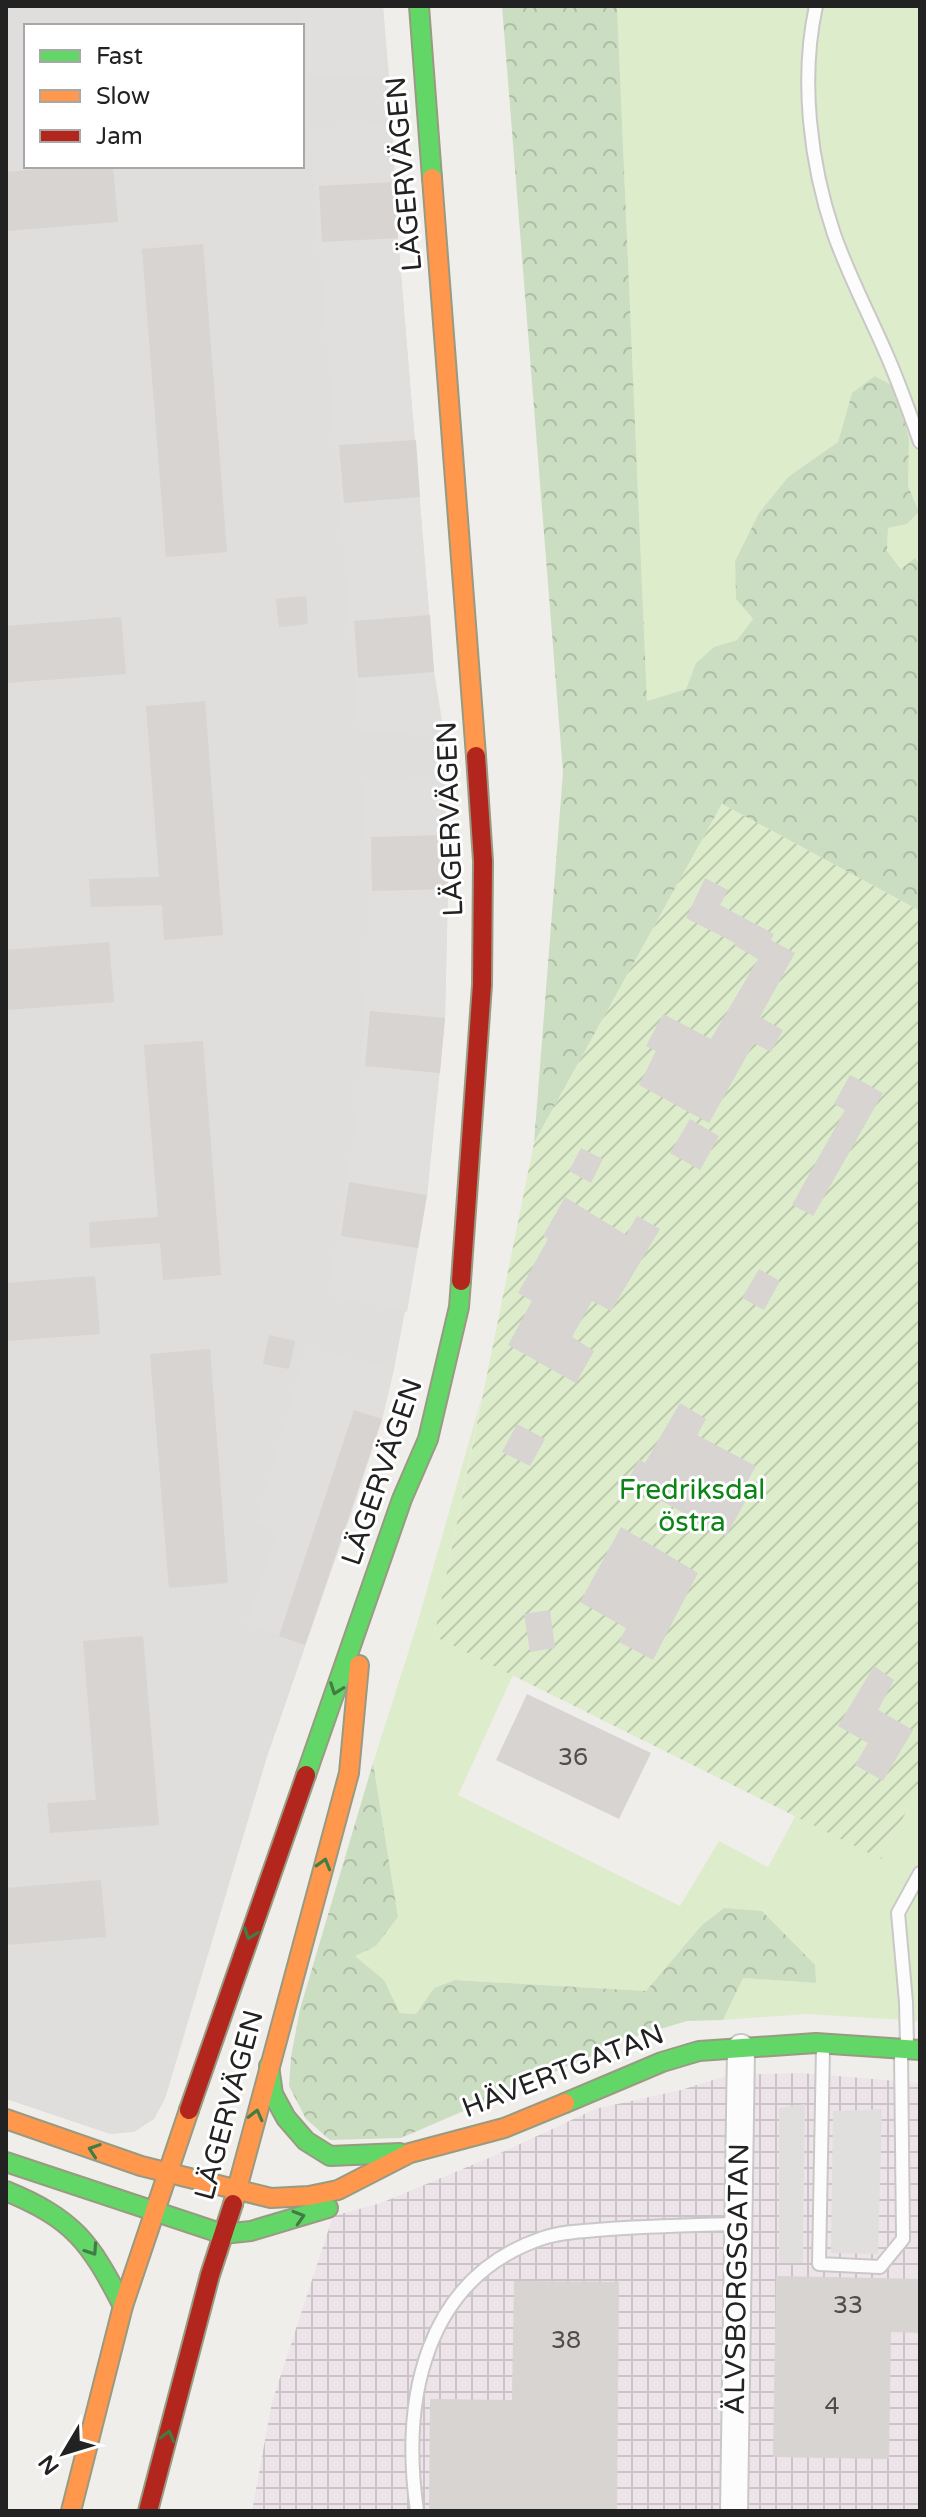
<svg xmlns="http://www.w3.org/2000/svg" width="926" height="2517" font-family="'Varela Round',sans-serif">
<defs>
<pattern id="industrial-grid" width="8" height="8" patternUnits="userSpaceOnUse" patternTransform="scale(2)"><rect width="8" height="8" fill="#ede4e9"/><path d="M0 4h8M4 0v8" fill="none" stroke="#cbc3c8"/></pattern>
<pattern id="forest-crowns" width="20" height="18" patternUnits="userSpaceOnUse" patternTransform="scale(2)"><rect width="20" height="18" fill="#cbdec1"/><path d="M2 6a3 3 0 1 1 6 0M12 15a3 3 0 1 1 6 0" fill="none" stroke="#aebea6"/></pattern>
<pattern id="garden-furrows" width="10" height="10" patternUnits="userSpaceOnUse" patternTransform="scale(2)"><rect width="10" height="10" fill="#ddeccb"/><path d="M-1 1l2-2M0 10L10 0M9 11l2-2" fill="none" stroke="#bdcaae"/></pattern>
</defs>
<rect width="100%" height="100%" fill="#f0eeeb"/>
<!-- residential -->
<path fill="#dfdedc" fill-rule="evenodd" d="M6,6h377l15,232 36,434 9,56 5,161 -3,129 -18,177 -33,174 -12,50 -28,86 -88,255 -101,339 -11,20 -20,13 -24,2 -104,-35zM26,26h276v140h-276z"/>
<!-- industrial -->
<path fill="url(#industrial-grid)" d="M802,2073l118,10v428h-668l20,-109 61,-186 48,-13 115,-48 99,-46 86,-19 48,-15z"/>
<!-- grass -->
<g fill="#ddeccb">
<path d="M617,6h303v560l-5,-7 -13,10 -15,-17 1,-24 19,-4 12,-12 -11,-26 1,-46 -57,-47 -14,49 -50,35 -29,36 -24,48 1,38 17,20 -16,21 -23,7 -18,16 -10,26 -39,12z"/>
<path d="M482,1396l-48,240 79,39 -55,120 222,111 39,-65 49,26 28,-52 85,44 39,-73v235l-113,-7 -84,6 20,-42 73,5 -115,-57 -55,65 -191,-11 -21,8 -18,26 -16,-1 -16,-33 -30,-24 22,-10 22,-29 -25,-154 43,-135z"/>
</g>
<!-- forest -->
<g fill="url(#forest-crowns)">
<path d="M502,6h115l30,695 39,-12 10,-26 18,-16 23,-7 16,-21 -17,-20 -1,-38 24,-48 29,-36 50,-35 14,-49 23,-17 21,12 13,52 -1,46 11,26 -12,12 -19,4 -1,23 14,18 14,-11 5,8v345l-198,-107 -188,339 29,-371z"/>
<path d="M373,1763l25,154 -22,29 -21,10 29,24 16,33 16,1 18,-26 21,-8 191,11 55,-65 23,-18 38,3 53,54 1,18 -73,-5 -20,42 -36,1 -47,14 -239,103 -71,2 -24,-21 -17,-33 2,-29 9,-48z"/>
</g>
<!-- garden -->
<path fill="url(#garden-furrows)" d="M722,804l198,107v875l-39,73 -447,-223 100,-493z"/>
<!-- parking -->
<g fill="#e0dfde">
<path d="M300,6h83l6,70 -84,2z"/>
<path d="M392,125l6,113 36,434 9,56 -84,5 -50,-604z"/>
<path d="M445,777l3,112 -3,129 -18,177 -20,117 -80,-18 30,-174 10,-144 1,-87 -5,-110z"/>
<path d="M307,1348l87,21 -12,50 -28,86 -49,140 -59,-21 32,-93 -22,-7z"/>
<path d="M805,2104l-2,159h-24v-155z"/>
<path d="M882,2109l-4,145 -47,-1 2,-142z"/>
</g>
<!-- building -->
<g fill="#d7d4d2">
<path d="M76,166h37l5,56 -112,9v-59z"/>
<path d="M395,182l3,56 -76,4 -3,-56z"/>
<path d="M203,244l24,308 -61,5 -24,-308z"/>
<path d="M416,440l4,57 -76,6 -5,-58z"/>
<path d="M306,596l2,28 -29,3 -3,-28z"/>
<path d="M430,615l4,57 -76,6 -4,-57z"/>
<path d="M121,617l5,57 -120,9v-57z"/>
<path d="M205,701l18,234 -59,5 -2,-35 -71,2 -2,-28 70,-2 -13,-171z"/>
<path d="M446,835l2,54 -76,2 -1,-54z"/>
<path d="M705,878l23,12 -8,15 54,29 -3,6 24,13 -35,64 23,13 -12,22 -17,-9 -45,80 -70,-38 17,-34 -10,-5 17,-32 48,25 47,-80 -24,-14 1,-2 -49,-25z"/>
<path d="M109,942l5,60 -108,8v-60z"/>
<path d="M370,1011l75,7 -5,55 -75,-7z"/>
<path d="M203,1041l18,234 -58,5 -3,-37 -70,5 -1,-26 69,-5 -14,-172z"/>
<path d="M850,1075l33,18 -70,123 -21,-11 53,-95 -11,-6z"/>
<path d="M690,1119l29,17 -19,34 -30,-17z"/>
<path d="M581,1148l22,11 -12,24 -22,-12z"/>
<path d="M349,1182l78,13 -9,53 -77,-12z"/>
<path d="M565,1197l61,38 11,-19 23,13 -49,82 -19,-10 -20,36 22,14 -18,32 -68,-38 24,-44 -14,-8 30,-54 -5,-3z"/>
<path d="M759,1269l21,12 -16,29 -22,-12z"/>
<path d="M95,1276l5,58 -94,7v-58z"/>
<path d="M269,1335l26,6 -6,28 -26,-5z"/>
<path d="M210,1349l18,234 -59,5 -19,-234z"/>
<path d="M680,1403l26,16 -9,16 59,31 -18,32 7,4 -19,34 -99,-54 12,-23 6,4z"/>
<path d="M354,1410l28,9 -77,226 -26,-9z"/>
<path d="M517,1424l28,15 -15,27 -28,-14z"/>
<path d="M621,1527l77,46 -45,87 -34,-18 7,-14 -46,-26z"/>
<path d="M550,1610l5,38 -25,4 -6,-38z"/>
<path d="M143,1636l16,189 -109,8 -3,-30 49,-3 -13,-159z"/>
<path d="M874,1666l20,14 -16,30 35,20 -30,51 -28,-16 13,-22 -30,-17z"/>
<path d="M527,1694l124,59 -32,66 -123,-59z"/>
<path d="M101,1880l5,57 -100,8v-57z"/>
<path d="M776,2276l144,3v54l-29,-1 -2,127 -116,-2z"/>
<path d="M514,2281l105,1 -2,229h-188l1,-112 82,1z"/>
</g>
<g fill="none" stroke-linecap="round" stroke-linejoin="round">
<defs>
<g id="lane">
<path d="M816,6c-16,73 -6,157 18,228 14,40 34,78 51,117 13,29 24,60 35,91"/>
<path d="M907,2045l-1,-43 -8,-89 22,-40"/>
<path d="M823,2047l-4,217 61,3 23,-28 -2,-187"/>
<path d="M417,2511c-16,-111 7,-233 126,-273 21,-7 44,-7 66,-9 43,-3 85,-4 128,-5"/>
</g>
<path id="street" d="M734,2511l7,-463"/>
<g id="fast">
<path d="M419,6l13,172"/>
<path d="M306,1775l96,-276 26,-60 31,-132 2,-26"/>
<path d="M269,2066l4,28 13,24 20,23 24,15 70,-3"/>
<path d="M565,2103l97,-41 37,-11 117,-8 104,7"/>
<path d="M6,2162l217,72 28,-3 77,-23"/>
<path d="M6,2191c68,28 84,51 117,115"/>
</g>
<g id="slow">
<path d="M432,178l44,578"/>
<path d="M6,2119l135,47 130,32 38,-2 29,-6 72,-37 94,-25 61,-25"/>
<path d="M233,2204l116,-431 10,-108"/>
<path d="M71,2511l52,-205 66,-196"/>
</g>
<g id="jam">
<path d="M461,1281l21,-296 1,-124 -7,-105"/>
<path d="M189,2110l117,-335"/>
<path d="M148,2511l62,-236 23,-71"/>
</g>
</defs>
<!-- lane casing -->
<use href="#lane" stroke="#c9c8c7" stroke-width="16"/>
<!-- street casing -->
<use href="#street" stroke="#c9c8c7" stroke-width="30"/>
<!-- fast casing -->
<use href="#fast" stroke="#999a82" stroke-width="22"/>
<!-- slow casing -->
<use href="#slow" stroke="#999a82" stroke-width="22"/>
<!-- jam casing -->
<use href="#jam" stroke="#999a82" stroke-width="22"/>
<!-- lane -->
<use href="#lane" stroke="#fdfcfc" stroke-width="12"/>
<!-- street -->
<use href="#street" stroke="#fdfcfc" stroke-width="26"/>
<!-- fast -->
<use href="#fast" stroke="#63d668" stroke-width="18"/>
<!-- slow -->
<use href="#slow" stroke="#ff974d" stroke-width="18"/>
<!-- jam -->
<use href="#jam" stroke="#b3261e" stroke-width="18"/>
</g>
<!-- one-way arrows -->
<defs><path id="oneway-chevron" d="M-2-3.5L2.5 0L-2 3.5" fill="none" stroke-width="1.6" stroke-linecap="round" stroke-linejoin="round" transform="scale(2)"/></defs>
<g stroke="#427c45">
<use href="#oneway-chevron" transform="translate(336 1689) rotate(110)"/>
<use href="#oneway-chevron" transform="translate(324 1864) rotate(-74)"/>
<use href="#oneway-chevron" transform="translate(250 1934) rotate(109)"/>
<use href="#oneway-chevron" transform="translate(256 2115) rotate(-76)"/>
<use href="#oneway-chevron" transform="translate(94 2150) rotate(-161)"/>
<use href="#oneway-chevron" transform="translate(299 2217) rotate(-17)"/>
<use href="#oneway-chevron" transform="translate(92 2250) rotate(56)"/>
<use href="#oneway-chevron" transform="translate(168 2436) rotate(-75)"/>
</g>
<g text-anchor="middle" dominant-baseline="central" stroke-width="6" stroke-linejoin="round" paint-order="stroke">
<!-- number labels -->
<g font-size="24" fill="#4f4e4e">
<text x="573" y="1757">36</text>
<text x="848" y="2305">33</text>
<text x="566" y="2340">38</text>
<text x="832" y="2406">4</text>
</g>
<!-- street labels -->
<g font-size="28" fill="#222" stroke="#fff">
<text transform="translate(404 174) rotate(-95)">LÄGERVÄGEN</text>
<text transform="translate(450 819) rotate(-92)">LÄGERVÄGEN</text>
<text transform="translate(382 1472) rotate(-71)">LÄGERVÄGEN</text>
<text transform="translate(563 2071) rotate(-21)">HÄVERTGATAN</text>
<text transform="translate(229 2105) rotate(-75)">LÄGERVÄGEN</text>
<text transform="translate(737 2279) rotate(-89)">ÄLVSBORGSGATAN</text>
</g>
<!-- park labels -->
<g font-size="28" fill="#0c8416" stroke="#fff">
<text x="692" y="1490">Fredriksdal<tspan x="692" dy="32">östra</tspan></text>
</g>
</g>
<!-- border -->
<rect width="926" height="2517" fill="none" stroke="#222222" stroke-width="16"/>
<!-- legend -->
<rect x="24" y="24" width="280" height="144" fill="#ffffff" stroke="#a7a7a7" stroke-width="2"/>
<rect x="40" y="50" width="40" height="12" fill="#63d668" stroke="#a7a7a7" stroke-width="2"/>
<text x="96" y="64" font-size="24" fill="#222222">Fast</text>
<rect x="40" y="90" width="40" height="12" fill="#ff974d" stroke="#a7a7a7" stroke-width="2"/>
<text x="96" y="104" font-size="24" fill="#222222">Slow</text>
<rect x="40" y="130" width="40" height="12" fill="#b3261e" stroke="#a7a7a7" stroke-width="2"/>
<text x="96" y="144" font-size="24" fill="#222222">Jam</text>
<!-- north arrow -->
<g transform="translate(64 2453) rotate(232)" stroke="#ffffff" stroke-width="6" paint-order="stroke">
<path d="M0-6L14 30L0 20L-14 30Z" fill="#222222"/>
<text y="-12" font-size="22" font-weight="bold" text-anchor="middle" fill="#222222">N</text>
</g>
</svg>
